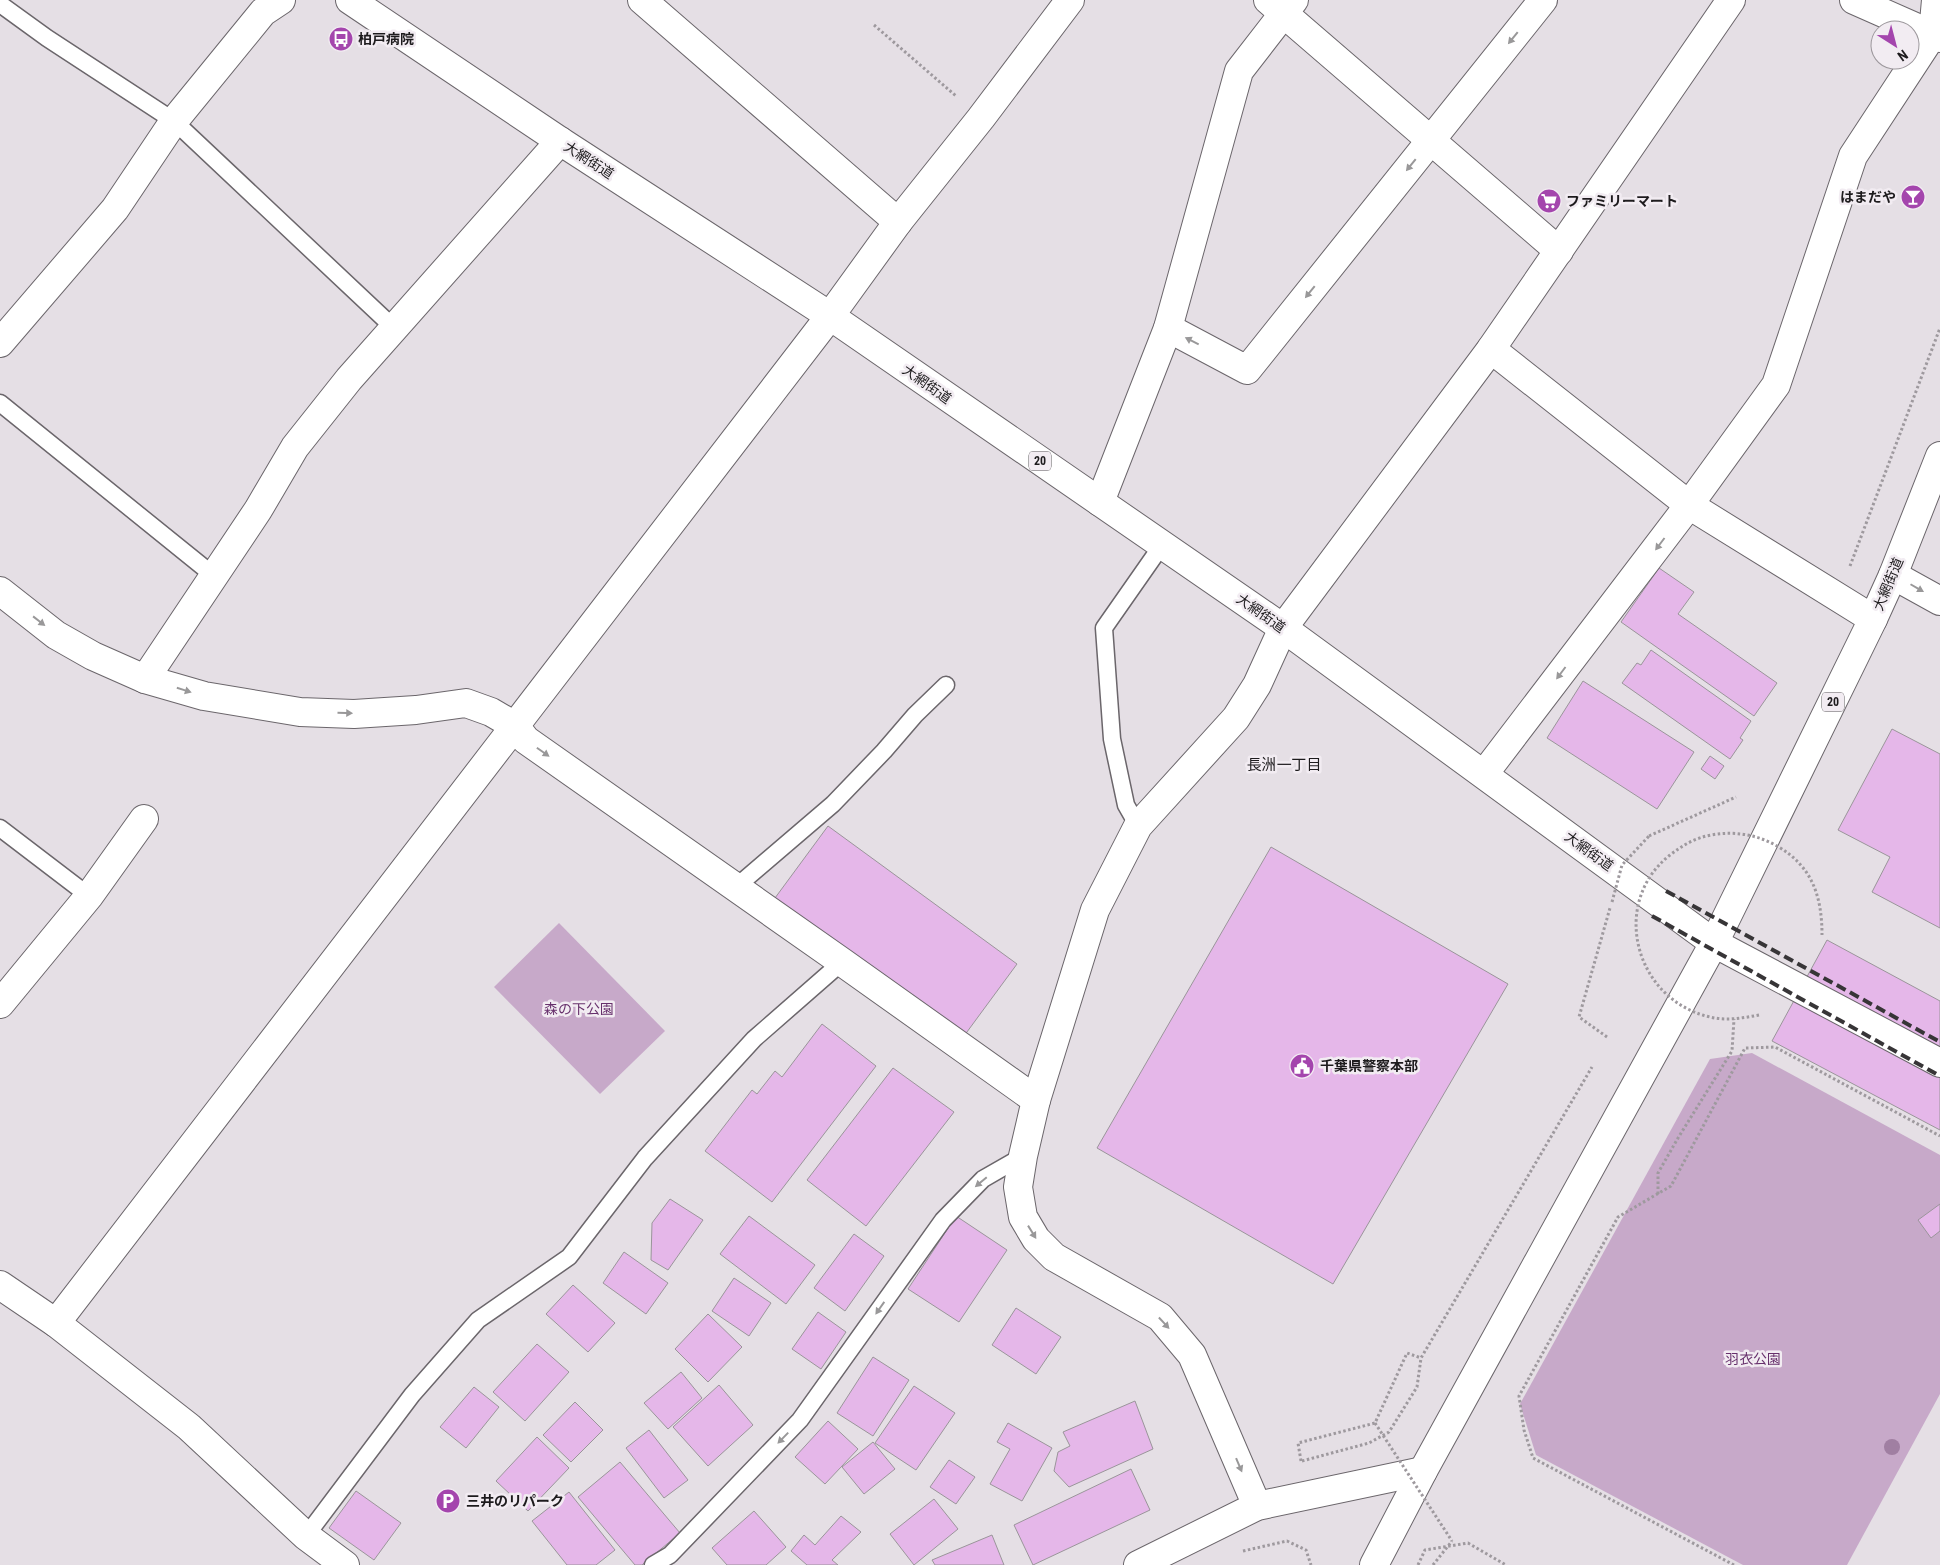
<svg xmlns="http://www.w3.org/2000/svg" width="1940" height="1565" font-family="'Roboto Condensed','Noto Sans JP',sans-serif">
<rect width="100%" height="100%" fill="#e5dfe5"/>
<!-- green -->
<g fill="#c7a9c9">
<path d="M559,923l106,108 -65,63 -106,-107z"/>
<path d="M1752,1053l188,102v239l-93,171h-104l-207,-110 -16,-51 190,-345z"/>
</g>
<!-- building -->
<g fill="#e5b7e9" stroke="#9a959a">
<path d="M1659,568l35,24 -16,22 99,69 -23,33 -133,-94z"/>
<path d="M1651,650l100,71 -11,17 3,2 -13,19 -108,-76 15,-20 4,2z"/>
<path d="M1583,681l111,71 -37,57 -110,-71z"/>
<path d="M1892,729l48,25v174l-68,-36 18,-35 -52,-27z"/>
<path d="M1710,756l14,10 -9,13 -14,-10z"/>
<path d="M828,826l189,138 -53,72 -189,-138z"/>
<path d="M1271,847l237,137 -175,300 -236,-136z"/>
<path d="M1827,940l113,61v129l-168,-89z"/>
<path d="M822,1024l54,42 -104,136 -67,-51 47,-61 5,4 18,-23 7,6z"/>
<path d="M893,1068l61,44 -88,114 -59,-46z"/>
<path d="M670,1199l33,21 -35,50 -17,-10 1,-37z"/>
<path d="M1940,1204v27l-9,7 -13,-18z"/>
<path d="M749,1216l66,49 -29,39 -66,-50z"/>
<path d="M956,1216l51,34 -48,72 -51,-33z"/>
<path d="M854,1234l30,22 -39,55 -31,-23z"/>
<path d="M624,1252l44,31 -22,31 -43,-31z"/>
<path d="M734,1278l37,25 -22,33 -37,-25z"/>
<path d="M573,1285l42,38 -27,29 -42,-38z"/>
<path d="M1016,1308l45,29 -25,37 -44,-29z"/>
<path d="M818,1312l28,20 -25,37 -29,-20z"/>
<path d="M708,1314l34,33 -34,35 -33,-33z"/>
<path d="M537,1344l32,28 -44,49 -32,-29z"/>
<path d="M873,1357l36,23 -36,56 -36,-23z"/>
<path d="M681,1372l21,26 -34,31 -24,-26z"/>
<path d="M719,1385l34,40 -45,41 -35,-39z"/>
<path d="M914,1386l41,27 -39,57 -41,-27z"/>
<path d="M474,1387l25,20 -33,41 -26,-21z"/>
<path d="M1135,1401l18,48 -84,38 -15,-16 4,-19 12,-6 -7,-14z"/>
<path d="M575,1402l28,28 -32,32 -28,-27z"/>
<path d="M828,1421l30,28 -33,35 -30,-27z"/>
<path d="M1008,1423l44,25 -30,53 -32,-17 20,-35 -13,-7z"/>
<path d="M649,1430l39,50 -24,18 -38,-50z"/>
<path d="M537,1437l32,31 -41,43 -32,-30z"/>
<path d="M873,1442l22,27 -31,25 -22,-27z"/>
<path d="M949,1460l26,17 -19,27 -26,-17z"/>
<path d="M620,1462l60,71 -38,32h-7l-57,-68z"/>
<path d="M1131,1469l19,41 -117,55 -19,-40z"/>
<path d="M356,1491l45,32 -27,37 -45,-32z"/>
<path d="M569,1492l46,58 -19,15h-29l-35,-44z"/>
<path d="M934,1499l24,30 -44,36 -24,-31z"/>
<path d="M754,1511l32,36 -20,18h-39l-15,-17z"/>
<path d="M841,1516l20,16 -29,28 6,5h-31l-16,-14 13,-16 11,10z"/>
<path d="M992,1535l12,30h-69l-3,-5z"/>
</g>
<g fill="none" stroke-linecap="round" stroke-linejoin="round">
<defs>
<g id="service">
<path d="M0,4l47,34 127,83 220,207"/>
<path d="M0,403l213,172"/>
<path d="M1138,826l-12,-21 -14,-66 -8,-111 58,-83"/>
<path d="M0,828l89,68"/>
<path d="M736,887l97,-83 51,-53 31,-36 31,-30"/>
<path d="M306,1536l106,-141 66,-75 91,-63 76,-99 109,-119 88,-77"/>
<path d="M653,1565l17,-10 130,-135 143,-200 40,-41 40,-23"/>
</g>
<g id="minor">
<path d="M642,0l256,222"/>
<path d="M1268,0l291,251"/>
<path d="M1854,0l86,38"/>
<path d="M1168,328l79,42 296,-370"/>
<path d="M0,343l115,-134 59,-88 89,-109 18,-12"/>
<path d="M1491,349l198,156 184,114"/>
<path d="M1100,502l68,-174 71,-257 55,-71"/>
<path d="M1893,575l47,26"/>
<path d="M0,591l56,44 37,21 52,23 59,17 96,16 54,2 62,-4 50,-7 25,9 24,14 11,14 316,222 194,138 -13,56 -5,31 5,30 13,22 18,18 106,60 32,38 65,151"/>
<path d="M145,679l113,-169 37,-63 54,-68 211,-238"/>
<path d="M1484,774l205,-269 87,-120 77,-229 80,-122 3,-34"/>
<path d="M0,1004l89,-108 55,-77"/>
<path d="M0,1285l56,38 774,-1007 68,-94 83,-104 89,-118"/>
</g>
<g id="tertiary">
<path d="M1036,1100l59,-190 43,-84 98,-108 21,-33 26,-57 208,-279 240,-349"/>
<path d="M56,1323l133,104 117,109 39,29"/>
<path d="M1138,1565l119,-59 166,-35"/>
<path d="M1374,1565l49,-94 291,-528 226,120"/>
</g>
<path id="primary" d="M350,0l210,141 270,175 453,312 431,315 159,-324 20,-44 47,-119"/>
</defs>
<!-- service casing -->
<use href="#service" stroke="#6b666b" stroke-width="19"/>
<!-- minor casing -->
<use href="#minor" stroke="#6b666b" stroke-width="30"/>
<!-- tertiary casing -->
<use href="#tertiary" stroke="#6b666b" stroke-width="30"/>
<!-- primary casing -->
<use href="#primary" stroke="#6b666b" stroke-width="30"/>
<!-- path -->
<g stroke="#9e999e" stroke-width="3" stroke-dasharray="2.5 2.5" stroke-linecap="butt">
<path d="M874,25l82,71"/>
<path d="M1850,566l90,-238"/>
<path d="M1649,836l87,-39"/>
<path d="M1607,1037l-28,-20 31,-109"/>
<path d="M1658,1194v-21l20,-35 54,-87 2,-32"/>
<path d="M1301,1461l-3,-18 77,-20 32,-70 14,5"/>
<path d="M1302,1461l67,-18 20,-11 28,-45 4,-29 171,-291"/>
<path d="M1243,1551l44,-10 19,9 5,15"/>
<path d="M1418,1565l7,-15 43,-7 38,22"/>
<path d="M1433,1565l19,-24"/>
<path d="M1734,1565l-201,-107 -9,-28 -5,-34 99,-179 53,-31 74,-138 30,-1 165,89"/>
</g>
<!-- service -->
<use href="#service" stroke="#fff" stroke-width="16"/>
<!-- minor -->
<use href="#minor" stroke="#fff" stroke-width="28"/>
<!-- tertiary -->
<use href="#tertiary" stroke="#fff" stroke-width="28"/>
<!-- primary -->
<use href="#primary" stroke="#fff" stroke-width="28"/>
<!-- rail -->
<g stroke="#373537" stroke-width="4" stroke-dasharray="10 5" stroke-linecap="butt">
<path d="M1666,891l274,151"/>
<path d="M1652,916l288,160"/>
</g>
<!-- path-bridge -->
<g stroke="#9e999e" stroke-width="3" stroke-dasharray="2.5 2.5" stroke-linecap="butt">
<path d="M1612,902l10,-37 27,-29"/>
<path d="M1759,1015c-16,3 -33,6 -49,2 -75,-17 -101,-114 -40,-162 13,-10 25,-17 41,-20 23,-4 45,-1 66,11 35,20 45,50 45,89"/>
<path d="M1375,1423l77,118"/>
</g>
</g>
<!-- trees -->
<circle fill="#a07fa2" cx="1892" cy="1447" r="8"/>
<!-- one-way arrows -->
<defs><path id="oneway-solid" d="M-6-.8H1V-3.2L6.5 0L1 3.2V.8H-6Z" transform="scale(1.25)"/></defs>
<g fill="#999899">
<use href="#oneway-solid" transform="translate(1513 38) rotate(129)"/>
<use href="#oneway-solid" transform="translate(1411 165) rotate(129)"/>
<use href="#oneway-solid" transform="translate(1310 292) rotate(129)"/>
<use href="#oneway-solid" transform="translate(1192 341) rotate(-153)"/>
<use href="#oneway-solid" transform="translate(1660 544) rotate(127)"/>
<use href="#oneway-solid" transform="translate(1917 588) rotate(30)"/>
<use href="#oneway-solid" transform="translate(39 621) rotate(38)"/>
<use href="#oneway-solid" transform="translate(1561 673) rotate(127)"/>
<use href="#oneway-solid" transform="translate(184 690) rotate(17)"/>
<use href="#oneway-solid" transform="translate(345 713) rotate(1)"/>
<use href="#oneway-solid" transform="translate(543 752) rotate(35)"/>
<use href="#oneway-solid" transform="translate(981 1182) rotate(140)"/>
<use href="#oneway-solid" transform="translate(1032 1232) rotate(58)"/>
<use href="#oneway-solid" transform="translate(880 1308) rotate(125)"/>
<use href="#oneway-solid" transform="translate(1164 1323) rotate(47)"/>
<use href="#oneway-solid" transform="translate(783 1438) rotate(134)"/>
<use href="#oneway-solid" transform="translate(1239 1465) rotate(67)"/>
</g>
<!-- icons -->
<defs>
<symbol id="bus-disc" viewBox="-11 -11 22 22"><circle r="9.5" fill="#a445ad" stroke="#f2ecf2"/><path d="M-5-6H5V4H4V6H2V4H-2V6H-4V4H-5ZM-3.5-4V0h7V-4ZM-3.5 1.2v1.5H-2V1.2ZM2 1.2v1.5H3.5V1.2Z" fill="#fff"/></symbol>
<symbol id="bar-disc" viewBox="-11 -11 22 22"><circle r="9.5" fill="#a445ad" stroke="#f2ecf2"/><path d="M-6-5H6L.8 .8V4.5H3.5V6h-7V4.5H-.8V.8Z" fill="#fff"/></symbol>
<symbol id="supermarket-disc" viewBox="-11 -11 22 22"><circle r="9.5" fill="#a445ad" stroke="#f2ecf2"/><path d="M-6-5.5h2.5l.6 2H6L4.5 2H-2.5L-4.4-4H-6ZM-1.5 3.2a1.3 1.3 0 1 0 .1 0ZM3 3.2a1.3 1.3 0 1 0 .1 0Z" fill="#fff"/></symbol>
<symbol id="civic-disc" viewBox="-11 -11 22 22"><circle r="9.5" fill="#a445ad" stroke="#f2ecf2"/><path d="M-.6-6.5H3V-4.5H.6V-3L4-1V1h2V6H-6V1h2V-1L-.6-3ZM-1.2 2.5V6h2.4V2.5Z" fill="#fff"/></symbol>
<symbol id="parking-disc" viewBox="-11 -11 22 22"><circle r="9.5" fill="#a445ad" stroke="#f2ecf2"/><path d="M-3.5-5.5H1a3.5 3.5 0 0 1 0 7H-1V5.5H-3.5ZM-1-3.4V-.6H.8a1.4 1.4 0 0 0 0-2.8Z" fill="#fff"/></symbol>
</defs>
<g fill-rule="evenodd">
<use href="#bus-disc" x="327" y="25" width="28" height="28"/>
<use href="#bar-disc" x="1899" y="183" width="28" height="28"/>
<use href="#supermarket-disc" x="1535" y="187" width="28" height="28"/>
<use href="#civic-disc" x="1288" y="1052" width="28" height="28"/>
<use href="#parking-disc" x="434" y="1487" width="28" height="28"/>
</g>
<g text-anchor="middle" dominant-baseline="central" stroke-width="5" stroke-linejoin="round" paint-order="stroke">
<!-- shield labels -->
<g fill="#f2ecf2" stroke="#5d5a5d" stroke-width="1">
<rect x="1029" y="451.5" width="22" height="19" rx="4"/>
<rect x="1822" y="692.5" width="22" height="19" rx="4"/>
</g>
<g font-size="12" font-weight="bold" fill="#1d1b1d">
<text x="1040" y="461">20</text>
<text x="1833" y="702">20</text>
</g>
<!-- poi labels -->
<g font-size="14" font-weight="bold" fill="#1d1b1d" stroke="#f2ecf2" text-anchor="start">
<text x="358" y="39">柏戸病院</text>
<text x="1896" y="197" text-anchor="end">はまだや</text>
<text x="1566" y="201">ファミリーマート</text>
<text x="1320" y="1066">千葉県警察本部</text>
<text x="466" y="1501">三井のリパーク</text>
</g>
<!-- street labels -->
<g font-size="14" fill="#1d1b1d" stroke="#f2ecf2">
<text transform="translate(589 160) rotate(33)">大網街道</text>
<text transform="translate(927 384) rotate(35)">大網街道</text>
<text transform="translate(1888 584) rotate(-67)">大網街道</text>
<text transform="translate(1261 613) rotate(35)">大網街道</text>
<text transform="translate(1589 851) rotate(36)">大網街道</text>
</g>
<!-- park labels -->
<g font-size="14" fill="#67306c" stroke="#f2ecf2">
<text x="579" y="1009">森の下公園</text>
<text x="1753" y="1359">羽衣公園</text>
</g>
<!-- neighbourhood labels -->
<g font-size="15" fill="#1d1b1d" stroke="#f2ecf2">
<text x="1284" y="765">長洲一丁目</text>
</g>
</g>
<!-- north arrow -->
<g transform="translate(1895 45) rotate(144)"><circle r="24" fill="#f2ecf2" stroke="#9d989d"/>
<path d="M0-4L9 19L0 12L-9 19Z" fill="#a445ad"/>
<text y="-8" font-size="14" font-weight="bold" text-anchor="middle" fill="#1d1b1d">N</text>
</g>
</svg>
